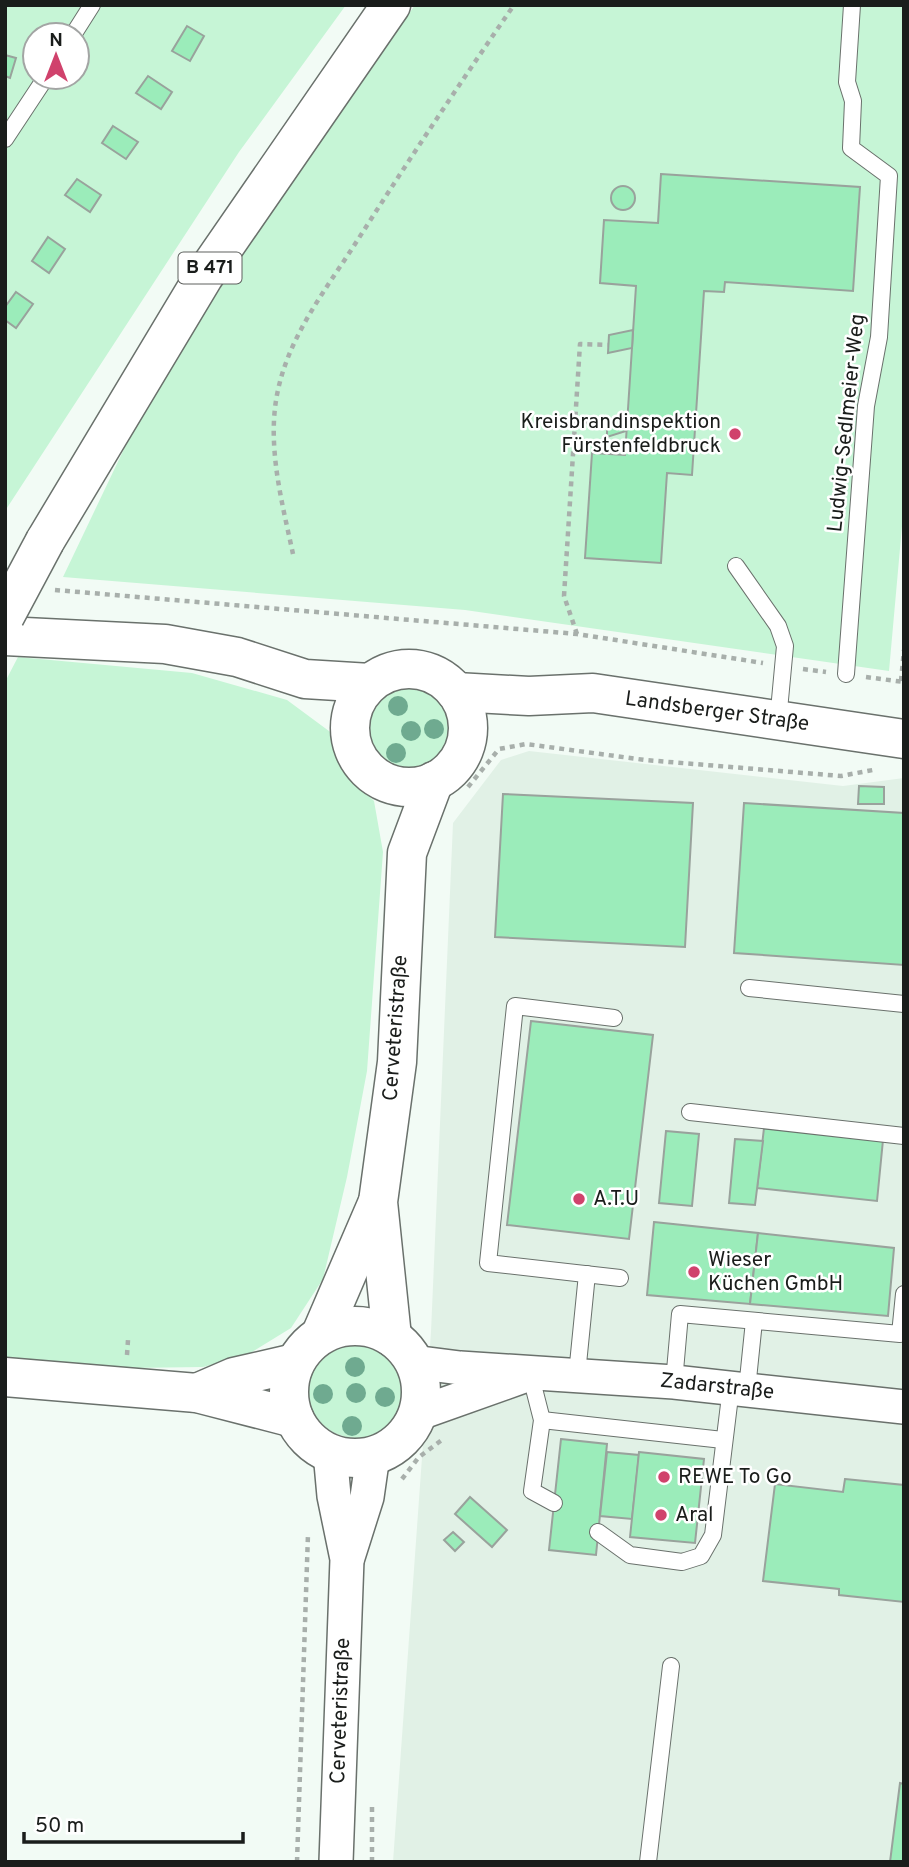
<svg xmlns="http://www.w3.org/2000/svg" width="909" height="1867" font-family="Overpass,sans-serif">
<rect width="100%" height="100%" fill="#f2fbf5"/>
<!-- built -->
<path fill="#e1f1e6" d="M529,751l314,35 61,-8v1084h-511l38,-530 22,-509 48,-63z"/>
<!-- green -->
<g fill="#c6f5d6" fill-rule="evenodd">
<path d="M5,5h341l-107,147 -234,359zM35,35h42v42h-42z"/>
<path d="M415,5h489v499l-15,167 -424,-61 -402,-33 81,-170 137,-213z"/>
<path d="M18,657l174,16 95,27 46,34 13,39 28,28 9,51 -16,219 -20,106 -24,102 -32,49 -44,27 -44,12 -75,1 -123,-8v-678z"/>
<circle cx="410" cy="728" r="40"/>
<circle cx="356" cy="1390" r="48"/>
</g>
<!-- building -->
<g fill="#9becba" stroke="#99a29c" stroke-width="2">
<path d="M187,26l17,10 -14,25 -18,-10z"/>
<path d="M5,55l11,3 -6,20 -5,-2z"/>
<path d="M148,76l24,16 -11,17 -25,-16z"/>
<path d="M113,126l25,16 -12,17 -24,-16z"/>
<path d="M661,174l199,13 -7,104 -128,-9 -1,10 -20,-1 -12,184 -25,-2 -6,90 -76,-5 7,-105 33,2 11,-169 -36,-3 4,-63 54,3z"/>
<path d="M77,179l24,16 -11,17 -25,-17z"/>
<circle cx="623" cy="198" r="12"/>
<path d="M48,237l17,12 -16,24 -17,-12z"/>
<path d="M16,292l17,12 -17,24 -11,-8v-13z"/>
<path d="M633,330l-1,18 -24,5 1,-18z"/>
<path d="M628,414l-2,17 -19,6v-17z"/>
<path d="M859,786l25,1v17h-26z"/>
<path d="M503,794l190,9 -8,144 -190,-10z"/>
<path d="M744,803l160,10v152l-170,-12z"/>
<path d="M531,1021l122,14 -24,204 -122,-14z"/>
<path d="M764,1128l119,12 -6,61 -120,-13z"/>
<path d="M666,1131l33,3 -7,72 -33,-3z"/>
<path d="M735,1139l28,2 -8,64 -26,-2z"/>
<path d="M654,1222l104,11 -8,71 -103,-9z"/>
<path d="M758,1233l136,15 -6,68 -138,-12z"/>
<path d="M561,1439l46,5 -11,111 -47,-5z"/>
<path d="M607,1452l32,3 -7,64 -32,-3z"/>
<path d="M639,1452l65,7 -9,84 -65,-6z"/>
<path d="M845,1479l59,6v117l-65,-7v-6l-76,-8 12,-97 68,8z"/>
<path d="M470,1497l37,33 -15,17 -37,-33z"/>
<path d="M453,1532l11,10 -9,9 -11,-11z"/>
<path d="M900,1783l4,1v78h-14z"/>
</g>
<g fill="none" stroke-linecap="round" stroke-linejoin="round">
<defs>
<g id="lane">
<path d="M73,35l19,-30"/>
<path d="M5,139l41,-62"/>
<path d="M736,566l42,60 7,20 -7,75"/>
<path d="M846,674l20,-268 13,-69 10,-161 -38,-28 2,-47 -6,-19 5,-77"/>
<path d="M749,988l155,16"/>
<path d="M614,1018l-99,-12 -27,257 132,15"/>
<path d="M690,1112l214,24"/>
<path d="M530,1373l12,47 -10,71 22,12"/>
<path d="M577,1374l10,-100"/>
<path d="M674,1382l6,-68 220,20 4,-40"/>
<path d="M747,1389l7,-68"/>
<path d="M542,1420l181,20"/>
<path d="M598,1532l32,23 52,7 19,-6 12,-21 18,-147"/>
<path d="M648,1862l23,-196"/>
</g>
<g id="street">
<path d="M413,1362l47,6 214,14 230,25"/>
<path d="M417,1414l104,-37"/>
<path d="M330,1452l4,44 13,63 -11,303"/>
<path d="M348,1557l19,-60 6,-42"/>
</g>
<g id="secondary">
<path d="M5,636l160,8 72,13 68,22 65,4"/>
<circle cx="409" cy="728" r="59"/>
<path d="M456,692l73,4 64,-3 311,46"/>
<circle cx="355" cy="1392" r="66"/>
<path d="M321,1334l56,-130"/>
<path d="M392,1337l-14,-135 19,-140 10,-209 27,-72"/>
</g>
<g id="highway">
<path d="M45,541l159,-265 187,-271"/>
<path d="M5,1377l192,16 97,25"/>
<path d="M197,1393l37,-16 61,-14"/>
</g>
</defs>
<!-- lane casing -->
<use href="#lane" stroke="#6a716c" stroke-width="18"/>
<!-- street casing -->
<use href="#street" stroke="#6a716c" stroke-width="36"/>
<!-- secondary casing -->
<use href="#secondary" stroke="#6a716c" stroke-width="41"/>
<!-- highway casing -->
<use href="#highway" stroke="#6a716c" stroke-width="41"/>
<!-- path -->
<g stroke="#a8afab" stroke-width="4.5" stroke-dasharray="5 5" stroke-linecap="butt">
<path d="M576,420l31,6"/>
<path d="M293,554c-11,-52 -27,-110 -15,-164 12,-56 49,-102 79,-149 51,-80 103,-158 157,-236"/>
<path d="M55,590l522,44 186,29"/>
<path d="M577,634l-13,-38 16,-252 28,1"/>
<path d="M803,669l23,3"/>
<path d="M866,677l38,5"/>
<path d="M901,681l3,-31"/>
<path d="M468,787l31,-38 27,-5 119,16 196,16 32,-6"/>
<path d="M127,1355l1,-15"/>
<path d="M402,1479l17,-22 24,-18"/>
<path d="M372,1807v55"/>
<path d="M297,1862l11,-328"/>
</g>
<!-- lane -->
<use href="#lane" stroke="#fff" stroke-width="16"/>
<!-- street -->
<use href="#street" stroke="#fff" stroke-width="33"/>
<!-- secondary -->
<use href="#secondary" stroke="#fff" stroke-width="38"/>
<!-- highway -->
<use href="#highway" stroke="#fff" stroke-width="38"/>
<defs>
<path id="highway-bridge" d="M5,616l40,-75"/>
</defs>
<!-- highway-bridge casing -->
<use href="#highway-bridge" stroke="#6a716c" stroke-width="41" stroke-linecap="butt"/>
<!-- highway-bridge -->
<use href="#highway-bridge" stroke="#fff" stroke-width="38"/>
</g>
<!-- trees -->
<g fill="#6faa90">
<circle cx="398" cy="706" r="10"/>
<circle cx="434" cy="729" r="10"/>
<circle cx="411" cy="731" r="10"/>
<circle cx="396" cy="753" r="10"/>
<circle cx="355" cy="1367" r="10"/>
<circle cx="356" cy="1393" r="10"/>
<circle cx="323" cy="1394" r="10"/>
<circle cx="385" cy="1397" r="10"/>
<circle cx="352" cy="1426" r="10"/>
</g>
<!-- markers -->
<g fill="#d0426c" stroke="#fff" stroke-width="2.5">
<circle cx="735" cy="434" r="7"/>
<circle cx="579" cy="1199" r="7"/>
<circle cx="694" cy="1272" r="7"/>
<circle cx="664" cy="1477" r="7"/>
<circle cx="661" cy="1515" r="7"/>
</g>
<g text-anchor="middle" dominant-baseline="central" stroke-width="5" stroke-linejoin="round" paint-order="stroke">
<!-- shield labels -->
<rect fill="#fff" stroke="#5f615f" stroke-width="2" x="178.5" y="252.5" width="63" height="31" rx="5"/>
<g font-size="19" font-weight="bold" fill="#1a1d1b">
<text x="210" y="268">B 471</text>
</g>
<!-- poi labels -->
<g font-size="21" fill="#1a1d1b" stroke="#fff" text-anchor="start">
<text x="721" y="422" text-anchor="end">Kreisbrandinspektion<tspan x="721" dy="24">Fürstenfeldbruck</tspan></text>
<text x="593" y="1199">A.T.U</text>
<text x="708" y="1260">Wieser<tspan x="708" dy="24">Küchen GmbH</tspan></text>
<text x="678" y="1477">REWE To Go</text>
<text x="675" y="1515">Aral</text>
</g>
<!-- street labels -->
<g font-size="21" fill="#1a1d1b" stroke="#fff">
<text transform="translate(847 423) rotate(-84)">Ludwig-Sedlmeier-Weg</text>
<text transform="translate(717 712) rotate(8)">Landsberger Straße</text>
<text transform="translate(396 1028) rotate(-86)">Cerveteristraße</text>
<text transform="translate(717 1387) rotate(6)">Zadarstraße</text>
<text transform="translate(341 1711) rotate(-88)">Cerveteristraße</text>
</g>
</g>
<!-- border -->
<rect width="909" height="1867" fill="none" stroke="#1a1d1b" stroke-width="14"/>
<!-- north arrow -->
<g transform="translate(56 56)"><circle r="33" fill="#ffffff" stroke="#a3a5a4" stroke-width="2"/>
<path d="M0-5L12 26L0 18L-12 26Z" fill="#d0426c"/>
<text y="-10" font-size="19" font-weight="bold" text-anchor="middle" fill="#1a1d1b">N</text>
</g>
<!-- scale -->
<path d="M24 1832v10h219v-10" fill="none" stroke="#1a1d1b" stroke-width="3.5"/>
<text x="35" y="1832" font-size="21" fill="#1a1d1b" stroke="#ffffff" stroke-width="5" paint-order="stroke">50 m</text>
</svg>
